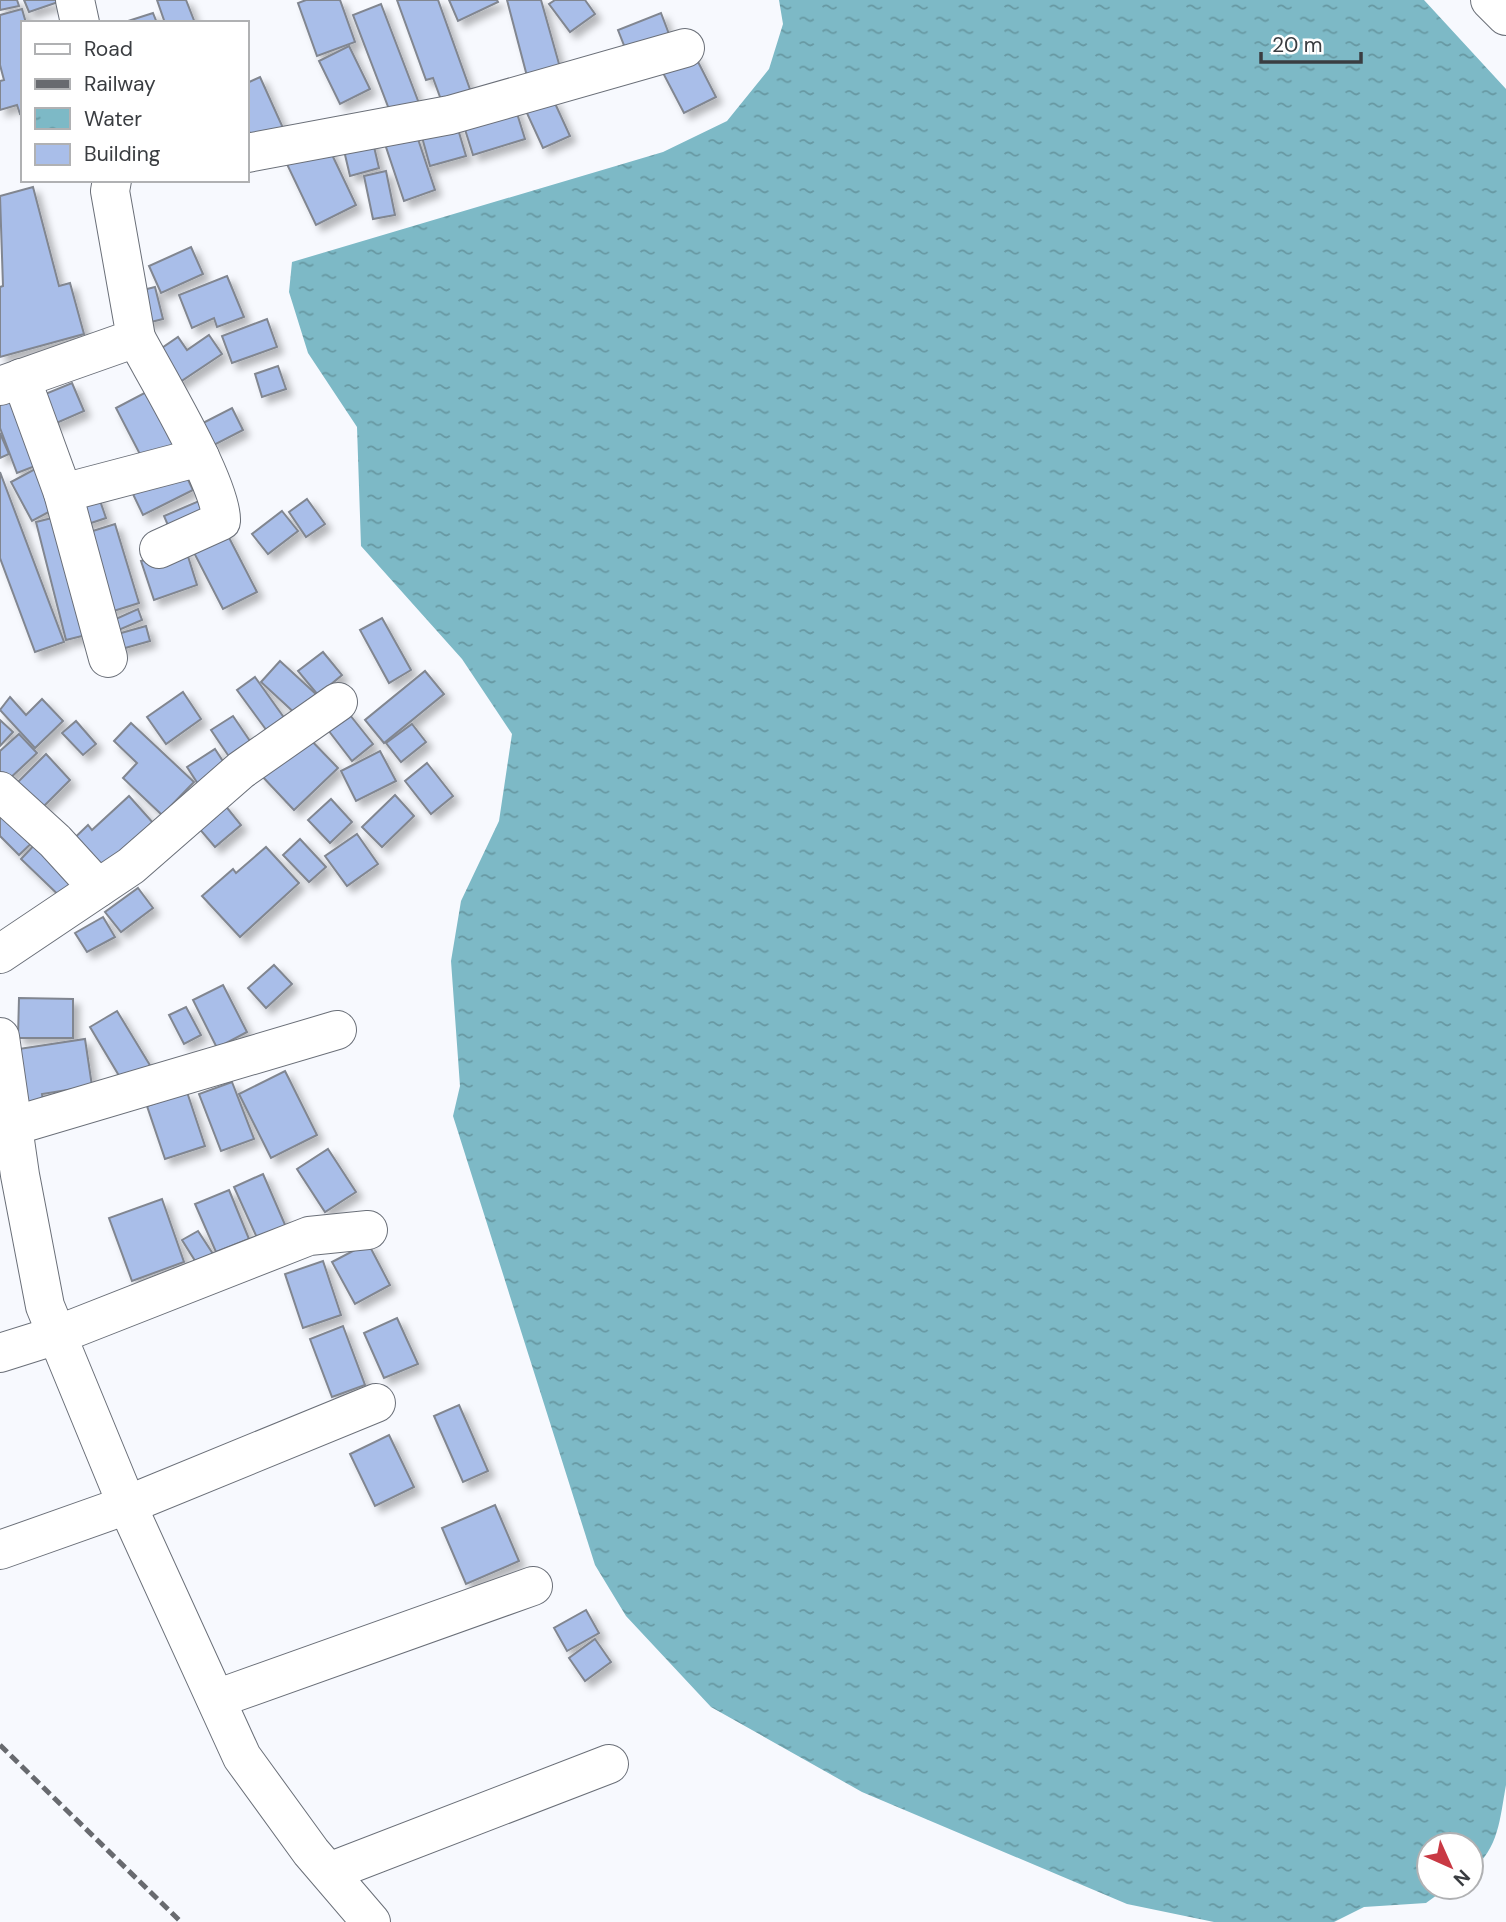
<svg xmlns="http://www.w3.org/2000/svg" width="1506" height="1922" font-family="'DM Sans',sans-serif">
<defs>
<pattern id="water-ripples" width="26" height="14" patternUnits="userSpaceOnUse" patternTransform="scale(1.75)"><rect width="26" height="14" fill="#7db9c6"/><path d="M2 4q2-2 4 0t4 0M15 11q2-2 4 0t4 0" fill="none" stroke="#6798a2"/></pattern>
<filter id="shadow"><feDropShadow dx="6" dy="6" stdDeviation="3.5" flood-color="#0004"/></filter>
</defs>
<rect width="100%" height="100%" fill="#f7f9fe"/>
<!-- water -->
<path fill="url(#water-ripples)" d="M779,0h645l82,89v1696c-6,32 -7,65 -35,85v-25h-42v42h19l-22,16 -62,4 -30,15h-120l-87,-18 -265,-112 -151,-85 -85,-91 -31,-51 -142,-449 7,-30 -9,-125 10,-60 38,-80 13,-87 -50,-75 -101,-113 -4,-119 -49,-74 -19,-61 3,-30 371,-110 64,-31 42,-52 14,-45z"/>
<!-- building -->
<g fill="#a9bee9" stroke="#818690" stroke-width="2" filter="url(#shadow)">
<path d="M0,0h17l2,6 -19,4z"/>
<path d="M24,0h40l-35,12z"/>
<path d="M157,0h29l9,23h-30z"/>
<path d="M306,0h34l15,42 -38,14 -19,-53z"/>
<path d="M397,0h41l34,95 -29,10 -10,-27 -7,2z"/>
<path d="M449,0h48l1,2 -40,19z"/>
<path d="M507,0h34l20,71 -33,9z"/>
<path d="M555,0h30l10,14 -25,18 -21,-28z"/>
<path d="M381,4l39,102 -28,11 -39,-102z"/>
<path d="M22,9l4,14h-3v90l-3,1 -3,-9 -17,5v-29l4,-1 -4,-15v-50z"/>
<path d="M153,13l4,10h-29v-2z"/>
<path d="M661,13l11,29 -43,16 -11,-28z"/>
<path d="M349,46l21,43 -30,15 -21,-43z"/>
<path d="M694,54l22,43 -32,16 -22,-42z"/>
<path d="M260,77l23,51 -29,14 -7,-15v-44z"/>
<path d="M553,99l17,37 -27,12 -17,-37z"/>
<path d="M515,107l10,32 -52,16 -10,-32z"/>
<path d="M455,119l11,37 -36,10 -10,-36z"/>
<path d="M416,133l19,57 -31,11 -19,-57z"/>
<path d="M371,134l8,34 -29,8 -8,-34z"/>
<path d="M325,140l31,65 -40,20 -31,-65z"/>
<path d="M386,171l9,44 -22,4 -9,-43z"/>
<path d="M33,187l26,99 11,-3 14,51 -84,23v-70l3,-1 -3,-90z"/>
<path d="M191,247l12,27 -42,19 -12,-27z"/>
<path d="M227,276l17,41 -27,10 -3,-9 -22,10 -13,-33z"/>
<path d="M155,287l8,32 -20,5 -8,-32z"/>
<path d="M267,319l10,28 -45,16 -10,-27z"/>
<path d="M209,335l13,19 -45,30 -21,-32 22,-15 9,13z"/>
<path d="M278,366l8,23 -24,8 -7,-23z"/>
<path d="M72,383l12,28 -39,17 -12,-29z"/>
<path d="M152,389l28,57 -35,18 -29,-56z"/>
<path d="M18,393l25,70 -26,10 -17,-45v-29z"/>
<path d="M232,408l11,22 -31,16 -11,-22z"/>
<path d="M0,433l9,21 -9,4z"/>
<path d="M181,465l12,25 -50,25 -12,-25z"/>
<path d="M37,468l21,39 -26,14 -21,-39z"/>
<path d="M0,472l64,170 -29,10 -35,-94z"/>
<path d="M97,492l9,26 -30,10 -9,-26z"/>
<path d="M206,498l9,21 -42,18 -9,-21z"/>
<path d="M307,499l18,25 -19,13 -17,-25z"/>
<path d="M282,511l16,20 -30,23 -16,-20z"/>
<path d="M60,516l30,118 -24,6 -30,-118z"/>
<path d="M115,524l24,79 -35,11 -24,-79z"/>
<path d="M223,526l34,66 -34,17 -34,-66z"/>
<path d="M185,547l12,38 -43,15 -13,-39z"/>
<path d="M138,609l4,11 -28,12 -5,-10z"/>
<path d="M382,618l29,52 -22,13 -29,-53z"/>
<path d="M146,626l4,15 -32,9 -4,-15z"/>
<path d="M323,652l19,23 -24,20 -20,-24z"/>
<path d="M280,661l38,35 -19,21 -38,-35z"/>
<path d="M425,671l19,23 -60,49 -19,-23z"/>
<path d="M255,677l30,42 -18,12 -30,-41z"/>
<path d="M183,692l18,27 -35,25 -19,-27z"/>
<path d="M10,697l16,18 16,-16 21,22 -28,27 -35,-38z"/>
<path d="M346,710l27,34 -21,17 -27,-35z"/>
<path d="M233,716l21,31 -22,14 -21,-31z"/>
<path d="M0,720l13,12 -13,14z"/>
<path d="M76,721l20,23 -13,11 -21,-22z"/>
<path d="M131,723l63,59 -32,33 -39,-37 14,-15 -23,-22z"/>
<path d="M412,724l14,18 -25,20 -15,-19z"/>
<path d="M19,734l18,19 -30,28 -7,-7v-23z"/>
<path d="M305,734l33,34 -44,42 -34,-36z"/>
<path d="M215,749l15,23 -28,18 -15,-23z"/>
<path d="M380,751l16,30 -40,20 -15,-30z"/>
<path d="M46,754l24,26 -29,29 -24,-26z"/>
<path d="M427,763l26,33 -22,18 -26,-33z"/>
<path d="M395,795l19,21 -32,31 -20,-20z"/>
<path d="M129,796l25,28 -61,56 -29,-32 24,-23 4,5z"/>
<path d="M0,797l39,39 -20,19 -19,-19z"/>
<path d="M331,799l21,23 -22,21 -22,-23z"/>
<path d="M224,804l17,21 -26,22 -18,-21z"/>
<path d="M357,834l21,30 -31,22 -22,-30z"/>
<path d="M41,838l49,46 -20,22 -49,-47z"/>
<path d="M300,839l26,28 -17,15 -26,-27z"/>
<path d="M266,847l33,36 -59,54 -38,-41 31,-27 3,4z"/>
<path d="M138,888l15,20 -32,24 -16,-20z"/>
<path d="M103,917l12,20 -28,15 -12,-19z"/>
<path d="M274,965l18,19 -26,24 -18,-20z"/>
<path d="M223,985l24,47 -30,16 -24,-48z"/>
<path d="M19,998l54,1v39h-55z"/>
<path d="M186,1007l15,28 -17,9 -15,-29z"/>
<path d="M117,1011l34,56 -27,17 -34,-57z"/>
<path d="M85,1039l7,47 -50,8 2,13 -22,4 -10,-61z"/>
<path d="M285,1071l32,64 -46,23 -32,-64z"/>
<path d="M232,1082l22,57 -33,12 -22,-57z"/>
<path d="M187,1092l18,54 -40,13 -18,-53z"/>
<path d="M328,1149l28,43 -31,20 -28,-43z"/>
<path d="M263,1174l23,53 -28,13 -24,-53z"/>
<path d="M229,1190l20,49 -33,13 -21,-48z"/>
<path d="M162,1199l22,63 -52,19 -23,-63z"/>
<path d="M198,1231l17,26 -16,10 -17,-27z"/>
<path d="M368,1243l22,42 -35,19 -23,-42z"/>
<path d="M323,1261l18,54 -38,13 -18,-54z"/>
<path d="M397,1318l21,46 -34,14 -20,-45z"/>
<path d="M343,1326l22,59 -33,12 -22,-58z"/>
<path d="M459,1405l29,66 -25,11 -29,-66z"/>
<path d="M389,1435l25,52 -39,19 -25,-52z"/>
<path d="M495,1505l24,56 -53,23 -24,-56z"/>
<path d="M586,1610l13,23 -32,18 -13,-23z"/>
<path d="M595,1639l16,23 -26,19 -16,-23z"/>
</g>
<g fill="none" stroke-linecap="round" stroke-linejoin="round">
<defs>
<g id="minor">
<path d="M75,0l5,23"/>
<path d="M1490,0l16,16"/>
<path d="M247,153l203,-38 235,-67"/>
<path d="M136,338c19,36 87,148 85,183l-62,28"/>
<path d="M21,378l42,115 45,165"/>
<path d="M0,386l136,-48 -26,-147 2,-11"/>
<path d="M63,493l137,-36"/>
<path d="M0,791l55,50 43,47"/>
<path d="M0,954l131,-88 110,-96 97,-68"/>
<path d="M0,1037l20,138 25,131 82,199 115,252 69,95 60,70"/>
<path d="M13,1126l324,-96"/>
<path d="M0,1353l57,-18 252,-99 59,-6"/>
<path d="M0,1550l127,-45 249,-102"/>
<path d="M216,1699l317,-113"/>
<path d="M329,1872l280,-108"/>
</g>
</defs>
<!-- minor casing -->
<use href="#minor" stroke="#6a6f78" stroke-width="40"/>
<!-- minor -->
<use href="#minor" stroke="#fff" stroke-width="38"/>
<!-- rail -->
<path stroke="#686a6f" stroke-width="5" stroke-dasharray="10 5" stroke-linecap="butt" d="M0,1745l181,177"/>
</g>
<!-- legend -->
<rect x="21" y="21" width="228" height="161" fill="#ffffff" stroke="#b0b1b3" stroke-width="2"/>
<rect x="35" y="44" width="35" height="10" fill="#ffffff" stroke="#b0b1b3" stroke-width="2"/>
<text x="84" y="56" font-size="21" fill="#3a3d41">Road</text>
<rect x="35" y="79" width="35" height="10" fill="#686a6f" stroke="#b0b1b3" stroke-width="2"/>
<text x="84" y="91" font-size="21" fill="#3a3d41">Railway</text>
<rect x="35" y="108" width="35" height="21" fill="url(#water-ripples)" stroke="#b0b1b3" stroke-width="2"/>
<text x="84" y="126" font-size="21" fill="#3a3d41">Water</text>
<rect x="35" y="144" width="35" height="21" fill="#a9bee9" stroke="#b0b1b3" stroke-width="2"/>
<text x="84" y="161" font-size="21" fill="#3a3d41">Building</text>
<!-- north arrow -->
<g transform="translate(1450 1866) rotate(135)"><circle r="33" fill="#ffffff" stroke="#b0b1b3" stroke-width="2"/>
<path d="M0-5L12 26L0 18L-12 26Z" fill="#c93944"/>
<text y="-10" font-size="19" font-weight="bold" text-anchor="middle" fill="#3a3d41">N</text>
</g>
<!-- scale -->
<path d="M1261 52v10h100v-10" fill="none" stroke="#3a3d41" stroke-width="3.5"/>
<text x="1272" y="52" font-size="21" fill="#3a3d41" stroke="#ffffff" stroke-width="5" paint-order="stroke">20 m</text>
</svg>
